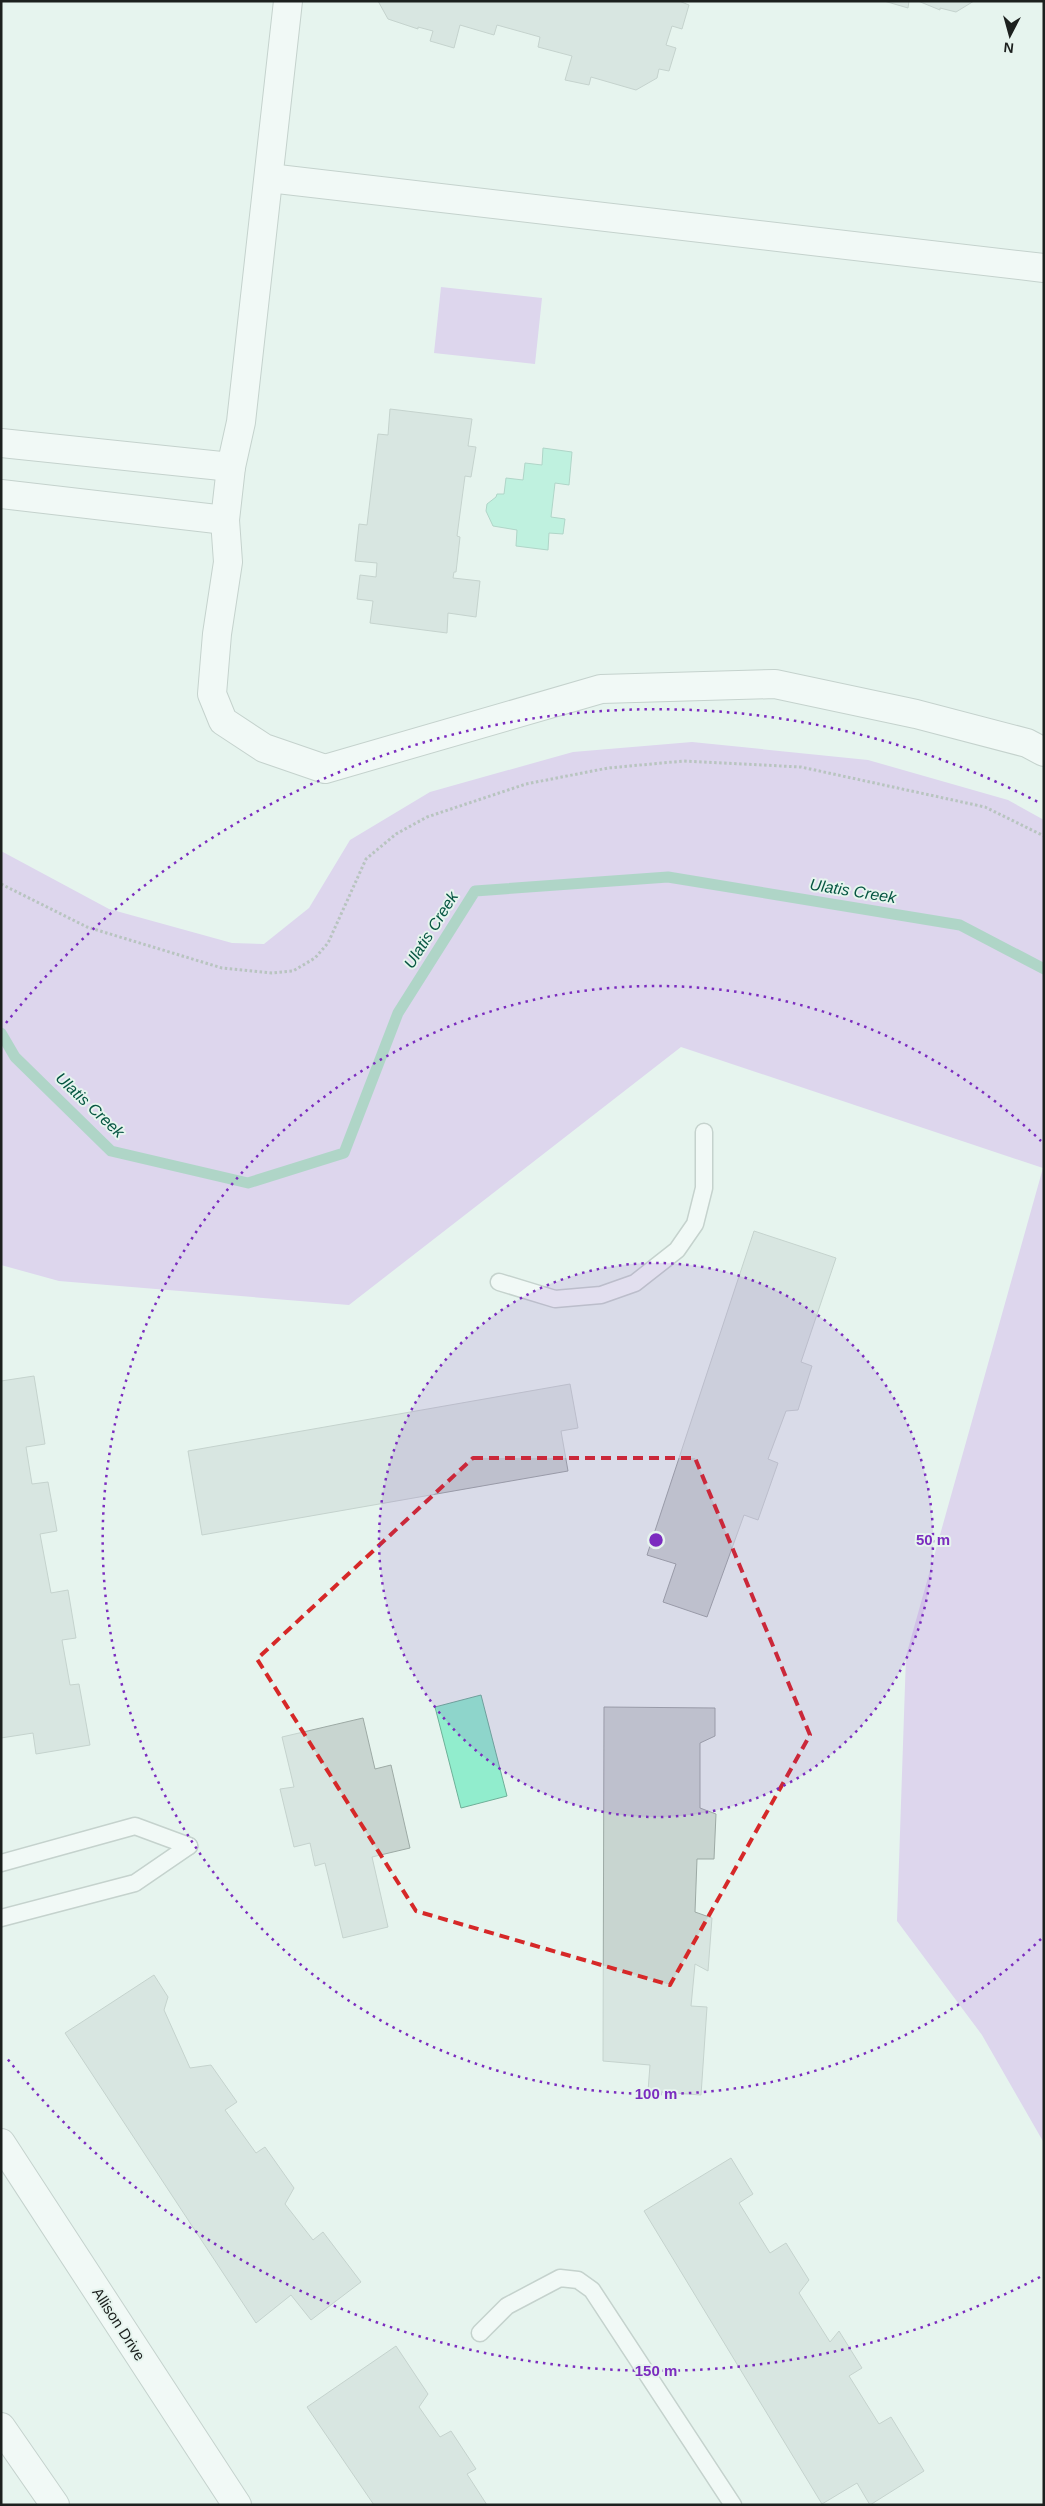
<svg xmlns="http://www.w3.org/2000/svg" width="1045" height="2506" font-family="Arial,sans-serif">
<rect width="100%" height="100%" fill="#e6f4ee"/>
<!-- green -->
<g fill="#d2b1ec">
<path d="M441,287l101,11 -7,66 -101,-11z"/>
<path d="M692,742l176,18 140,40 36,20v1323l-62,-108 -85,-114 9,-265 137,-488 -362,-121 -332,258 -290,-24 -58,-16v-414l108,58 123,34 32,1 45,-36 41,-68 80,-48 143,-40z"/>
</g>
<!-- water -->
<g fill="#91edcd" stroke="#6eb098">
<path d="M543,448l29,4 -3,33 -14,-2 -4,34 14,2 -2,15 -14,-1 -1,17 -32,-4 1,-16 -24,-4 -7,-15 1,-7 9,-7 1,-3h7l2,-16 17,2 2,-17 17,2z"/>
<path d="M481,1695l26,101 -46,12 -26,-101z"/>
</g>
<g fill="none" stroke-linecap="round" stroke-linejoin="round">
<!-- stream -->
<path stroke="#6eb098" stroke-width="11" d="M1,1033l14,24 96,94 137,32 96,-30 54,-140 77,-122 193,-14 292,48 84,44"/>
</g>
<!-- building -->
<g fill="#c8d5d0" stroke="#9daaa5">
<path d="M378,1h301l10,4 -7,24 -10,-3 -6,19 10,3 -7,23 -10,-2 -2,9 -21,12 -45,-13 -2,8 -24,-5 7,-24 -34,-9 2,-10 -43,-12 -3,10 -34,-10 -6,23 -24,-7 3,-10 -15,-4v2l-30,-10z"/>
<path d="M884,1h25l-1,7z"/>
<path d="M918,1h56l-18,11 -16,-4v2z"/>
<path d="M390,409l82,10 -4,27 8,1 -5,30 -6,-1 -8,60 3,1 -4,35h-2l-1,6 27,3 -4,36 -28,-4 -1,20 -77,-10 3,-22 -16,-2 3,-24 16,2 1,-14 -22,-2 4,-37 8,1 11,-91 10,1z"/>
<path d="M754,1231l82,27 -35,104 11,4 -14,44 -12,1 -18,48 10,4 -20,57 -14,-5 -37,102 -44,-15 13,-38 -29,-9z"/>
<path d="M34,1376l11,68 -19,3 6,37 16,-2 9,49 -17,3 11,59 17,-3 8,48 -14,2 8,45 9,-1 11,61 -54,9 -3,-21 -32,5v-357z"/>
<path d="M570,1384l8,44 -17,3 7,40 -366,64 -14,-84z"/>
<path d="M604,1707l111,1v28l-15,7v65l16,6 -2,45h-17l-2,53 17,6 -4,53 -13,-7 -4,42 16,1 -6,88 -53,-4 2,-26 -47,-4z"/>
<path d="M363,1718l12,51 16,-4 19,83 -38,9 16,70 -45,11 -18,-75 -10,3 -5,-23 -16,4 -14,-58 14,-2 -12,-50z"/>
<path d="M154,1975l14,22 -4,13 26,58 21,-3 26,37 -12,8 31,43 9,-6 29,41 -9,16 28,36 10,-8 38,50 -50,38 -20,-25 -35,28 -191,-290z"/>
<path d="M731,2158l22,36 -14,9 31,50 16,-10 23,37 -10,13 31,49 9,-11 23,37 -13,8 30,48 12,-7 33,54 -54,34 -13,-22 -35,21 -178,-293z"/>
<path d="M396,2346l32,48 -9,13 21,30 11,-6 25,38 -9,5 20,31h-113l-67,-98z"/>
</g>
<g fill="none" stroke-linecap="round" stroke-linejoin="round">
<defs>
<g id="service">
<path d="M499,1282l56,17 46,-4 34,-12 42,-33 18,-26 9,-36v-56"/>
<path d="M1,1863l134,-37 54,20"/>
<path d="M1,1918l134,-35 54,-37"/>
<path d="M480,2333l27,-27 53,-28 18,2 14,10 141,215"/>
</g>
<g id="minor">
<path d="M288,1l-47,421 -10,45 -6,53 3,42 -11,72 -5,60 11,27 41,27 61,21 276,-80 174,-5 141,30 111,29 17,9"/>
<path d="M269,178l775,90"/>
<path d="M1,443l230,24"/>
<path d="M1,494l224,26"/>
</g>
<g id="secondary">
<path d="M1,2143l236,362"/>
<path d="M1,2427l54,78"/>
</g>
</defs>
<!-- service casing -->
<use href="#service" stroke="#9da9a4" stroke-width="19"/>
<!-- minor casing -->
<use href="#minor" stroke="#9da9a4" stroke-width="30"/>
<!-- secondary casing -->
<use href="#secondary" stroke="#9da9a4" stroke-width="30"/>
<!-- path -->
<path stroke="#818a86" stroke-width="3" stroke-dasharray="2.5 2.5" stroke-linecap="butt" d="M1,884l86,43 135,41 50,5 21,-2 22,-13 13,-15 38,-84 30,-25 31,-17 99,-33 82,-16 76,-7 117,6 184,40 59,29"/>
<!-- service -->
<use href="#service" stroke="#fff" stroke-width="16"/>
<!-- minor -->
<use href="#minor" stroke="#fff" stroke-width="28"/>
<!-- secondary -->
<use href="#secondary" stroke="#fff" stroke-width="28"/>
</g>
<!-- marked area -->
<path d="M0 0H1045V2506H0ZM473,1458h222l115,277 -140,250 -254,-74 -159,-252z" fill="#e6f4ee" fill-opacity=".55" fill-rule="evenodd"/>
<path fill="none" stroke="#d62828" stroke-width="4" stroke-dasharray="10 6" stroke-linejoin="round" d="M473,1458h222l115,277 -140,250 -254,-74 -159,-252z"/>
<!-- distance rings -->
<circle cx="656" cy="1540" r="277" fill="#7b2cbf" fill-opacity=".12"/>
<g fill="none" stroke="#7b2cbf" stroke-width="2.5" stroke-dasharray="2.5 5">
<circle cx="656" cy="1540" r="277"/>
<path d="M1041 1939A554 554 0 1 1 1041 1141"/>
<path d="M1040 2277A831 831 0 0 1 6 2057M6 1023A831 831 0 0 1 1040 803"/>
</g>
<g text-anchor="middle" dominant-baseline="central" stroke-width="4" stroke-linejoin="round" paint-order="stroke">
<!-- street labels -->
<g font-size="15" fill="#1c201e" stroke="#e6f4ee">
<text transform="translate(119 2324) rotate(57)">Allison Drive</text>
</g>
<!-- water labels -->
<g font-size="16" font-style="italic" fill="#065642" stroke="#e6f4ee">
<text transform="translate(853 891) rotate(9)">Ulatis Creek</text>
<text transform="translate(431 930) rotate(-58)">Ulatis Creek</text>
<text transform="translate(90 1105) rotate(43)">Ulatis Creek</text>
</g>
</g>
<circle cx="656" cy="1540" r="8" fill="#7b2cbf" stroke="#e6f4ee" stroke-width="2.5"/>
<g font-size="15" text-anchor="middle" font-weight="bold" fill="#7b2cbf" stroke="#e6f4ee" stroke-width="4" stroke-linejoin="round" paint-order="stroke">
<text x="933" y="1545">50 m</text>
<text x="656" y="2099">100 m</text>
<text x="656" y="2376">150 m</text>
</g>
<!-- border -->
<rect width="1045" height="2506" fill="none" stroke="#1c201e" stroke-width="5"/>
<!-- north arrow -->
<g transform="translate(1010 35) rotate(186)" stroke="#e6f4ee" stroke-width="4" paint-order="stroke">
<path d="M0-4L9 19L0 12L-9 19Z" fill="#1c201e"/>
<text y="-8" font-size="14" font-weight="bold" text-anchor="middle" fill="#1c201e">N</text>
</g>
</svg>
